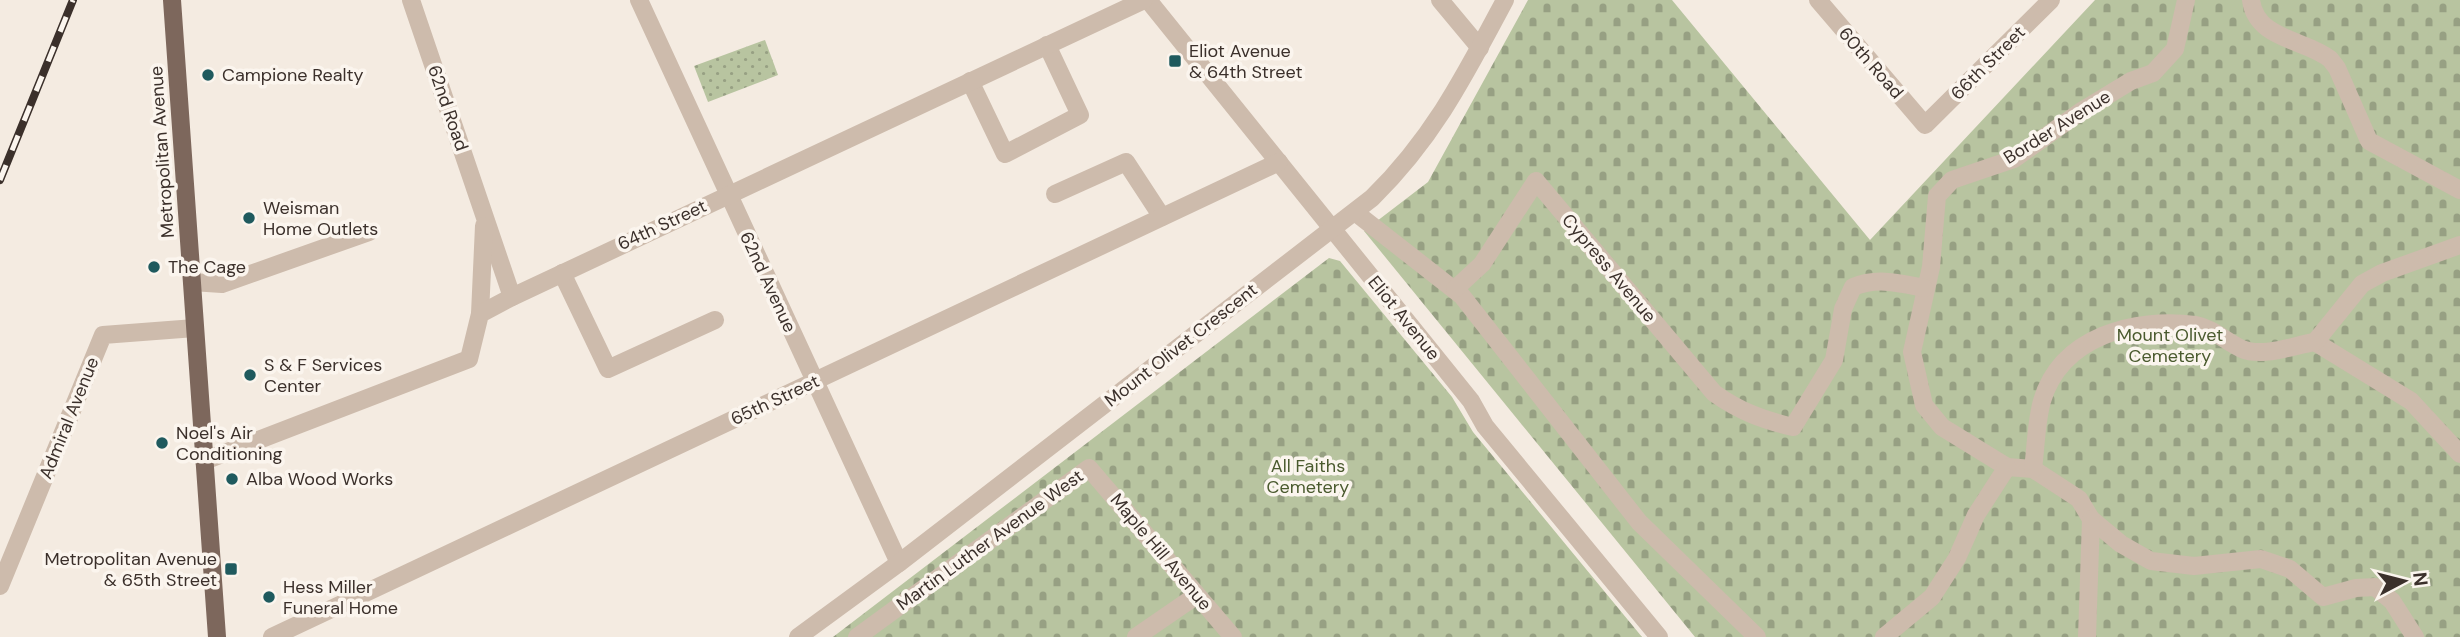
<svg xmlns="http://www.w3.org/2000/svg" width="2460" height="637" font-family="'DM Sans',sans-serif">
<defs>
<pattern id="grass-dots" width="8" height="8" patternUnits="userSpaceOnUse" patternTransform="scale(1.75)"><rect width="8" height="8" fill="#b8c4a0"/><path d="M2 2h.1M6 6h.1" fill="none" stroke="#97a083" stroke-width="1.8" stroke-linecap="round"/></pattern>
<pattern id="cemetery-stones" width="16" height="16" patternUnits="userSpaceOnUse" patternTransform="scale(1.75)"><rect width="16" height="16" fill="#b8c4a0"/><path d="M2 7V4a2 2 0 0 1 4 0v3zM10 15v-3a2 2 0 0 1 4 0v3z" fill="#97a083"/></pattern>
</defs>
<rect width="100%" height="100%" fill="#f4ebe1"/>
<!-- grass -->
<path fill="url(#grass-dots)" d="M765,40l13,35 -70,27 -14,-36z"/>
<!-- cemetery -->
<g fill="url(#cemetery-stones)">
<path d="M1528,0h144l198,240 225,-240h365v637h-765l-331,-406 64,-49z"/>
<path d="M1329,258l11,3 112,136 21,35 169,205h-809z"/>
</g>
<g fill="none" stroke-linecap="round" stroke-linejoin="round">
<!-- minor -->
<g stroke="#cdbbac" stroke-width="18">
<path d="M411,0l101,297"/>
<path d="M639,0l260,563"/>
<path d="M1148,0l323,401 14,25 174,211"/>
<path d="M1440,0l40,48"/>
<path d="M1818,0l107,125 126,-125"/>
<path d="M2186,0l-11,49 -22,24 -22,8 -51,31 -66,47 -62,21 -15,16 -6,71 -19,85 12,53 18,22 65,40 26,2 46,30 12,20 30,25 30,17 43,5 67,-7 29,10 33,28 33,-9 19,-1 17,14 23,36"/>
<path d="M2251,0c5,40 54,39 79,59l7,9 32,73 91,49"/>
<path d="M970,81l35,73 75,-39 -33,-70"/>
<path d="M1055,194l71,-32 36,55"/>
<path d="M1356,213l106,83 177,226 118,115"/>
<path d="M562,273l46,96 107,-49"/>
<path d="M192,282l30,2 147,-52"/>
<path d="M1455,289l27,-25 54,-83 178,212c25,18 49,27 79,34l41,-67 9,-51 10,-22c24,-10 46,-4 71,1"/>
<path d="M480,314l4,-88"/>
<path d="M2315,342l96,59 49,53"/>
<path d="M204,461l265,-102 11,-45 32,-17 632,-297"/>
<path d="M2033,469c3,-22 3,-47 9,-68 19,-65 93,-84 153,-76 18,3 31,17 47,24 21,9 52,-4 73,-7l47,-58 20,-11 78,-28"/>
<path d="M0,586l103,-251 92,-7"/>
<path d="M272,637l1007,-475"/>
<path d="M798,637l101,-74 473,-365c62,-61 93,-123 133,-198"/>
<path d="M857,637l232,-169 144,169"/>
<path d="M1136,637l61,-42"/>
<path d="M1884,637l48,-40 25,-39 19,-43 31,-48"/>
<path d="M2087,637l4,-118"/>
</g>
<!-- major -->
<path stroke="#7d675c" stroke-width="18" d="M172,0l45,637"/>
<defs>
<path id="rail" d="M0,180l73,-180"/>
</defs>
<!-- rail casing -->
<use href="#rail" stroke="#3b302b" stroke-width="8"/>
<!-- rail -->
<use href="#rail" stroke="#fbf5ee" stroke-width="5" stroke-dasharray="16" stroke-linecap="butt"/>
</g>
<!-- markers -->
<g fill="#1f5a5e" stroke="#fbf5ee" stroke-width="2.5">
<rect x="1168" y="54" width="14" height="14" rx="3.5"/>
<circle cx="208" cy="75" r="7"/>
<circle cx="249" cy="218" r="7"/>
<circle cx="154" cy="267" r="7"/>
<circle cx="250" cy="375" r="7"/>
<circle cx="162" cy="443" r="7"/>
<circle cx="232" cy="479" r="7"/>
<rect x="224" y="562" width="14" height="14" rx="3.5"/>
<circle cx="269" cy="597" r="7"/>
</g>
<g text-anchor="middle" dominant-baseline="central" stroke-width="7" stroke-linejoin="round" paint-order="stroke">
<!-- poi labels -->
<g font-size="18" fill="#3b302b" stroke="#fbf5ee" text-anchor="start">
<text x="1189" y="51">Eliot Avenue<tspan x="1189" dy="21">&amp; 64th Street</tspan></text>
<text x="222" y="75">Campione Realty</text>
<text x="263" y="208">Weisman<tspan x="263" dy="21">Home Outlets</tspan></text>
<text x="168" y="267">The Cage</text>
<text x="264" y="365">S &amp; F Services<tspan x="264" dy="21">Center</tspan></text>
<text x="176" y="433">Noel's Air<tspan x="176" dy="21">Conditioning</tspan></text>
<text x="246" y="479">Alba Wood Works</text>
<text x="217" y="559" text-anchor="end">Metropolitan Avenue<tspan x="217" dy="21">&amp; 65th Street</tspan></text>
<text x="283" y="587">Hess Miller<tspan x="283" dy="21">Funeral Home</tspan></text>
</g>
<!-- street labels -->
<g font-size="18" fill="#3b302b" stroke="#fbf5ee">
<text transform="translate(1871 63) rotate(49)">60th Road</text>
<text transform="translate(1988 63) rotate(-45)">66th Street</text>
<text transform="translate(448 108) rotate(71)">62nd Road</text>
<text transform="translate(2057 127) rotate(-32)">Border Avenue</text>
<text transform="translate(162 152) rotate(-94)">Metropolitan Avenue</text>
<text transform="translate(662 225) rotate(-25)">64th Street</text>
<text transform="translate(1609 268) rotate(50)">Cypress Avenue</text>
<text transform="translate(768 282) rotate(65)">62nd Avenue</text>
<text transform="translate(1404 318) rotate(51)">Eliot Avenue</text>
<text transform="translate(1181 345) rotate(-38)">Mount Olivet Crescent</text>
<text transform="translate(775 400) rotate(-25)">65th Street</text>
<text transform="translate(69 418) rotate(-68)">Admiral Avenue</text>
<text transform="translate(990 540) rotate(-36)">Martin Luther Avenue West</text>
<text transform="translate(1161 552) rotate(50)">Maple Hill Avenue</text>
</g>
<!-- park labels -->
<g font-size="18" fill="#4a5a2e" stroke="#fbf5ee">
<text x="2170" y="335">Mount Olivet<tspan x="2170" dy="21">Cemetery</tspan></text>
<text x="1308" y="466">All Faiths<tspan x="1308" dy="21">Cemetery</tspan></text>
</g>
</g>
<!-- north arrow -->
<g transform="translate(2404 581) rotate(83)" stroke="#fbf5ee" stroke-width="5" paint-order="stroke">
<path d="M0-5L12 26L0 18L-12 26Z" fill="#3b302b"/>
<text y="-10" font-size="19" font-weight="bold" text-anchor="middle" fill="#3b302b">N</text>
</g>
</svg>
